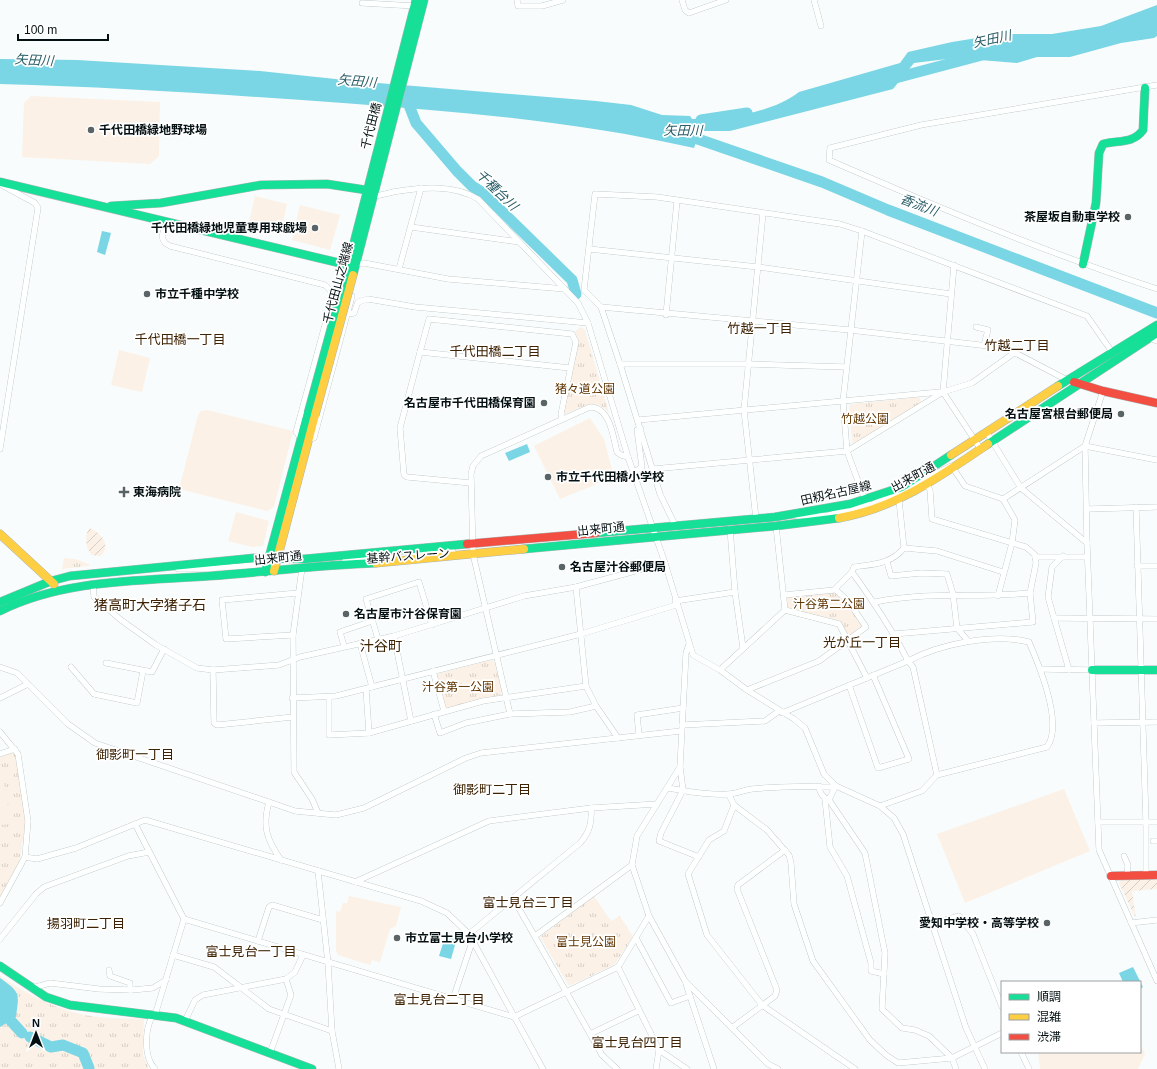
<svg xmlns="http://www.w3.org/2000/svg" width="1157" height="1069" font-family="Helvetica,'Noto Sans JP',sans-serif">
<defs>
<pattern id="park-tufts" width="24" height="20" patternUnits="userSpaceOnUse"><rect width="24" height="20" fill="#fcf1e6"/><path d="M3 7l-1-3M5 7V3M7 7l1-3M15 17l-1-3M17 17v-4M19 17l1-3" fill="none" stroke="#d6cec4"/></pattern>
<pattern id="garden-furrows" width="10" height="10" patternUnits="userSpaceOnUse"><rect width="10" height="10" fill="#fcf1e6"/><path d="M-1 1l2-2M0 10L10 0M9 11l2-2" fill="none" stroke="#d6cec4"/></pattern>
</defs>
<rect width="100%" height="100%" fill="#f8fcfc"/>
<!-- park -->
<g fill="url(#park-tufts)">
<path d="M581,327l4,3 24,83c-12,-16 -28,-6 -43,1l-2,-2 14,-71 -4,-9z"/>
<path d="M920,397l1,6 -66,41 -3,-2 -3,-36 2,-2z"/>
<path d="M64,558l11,1 14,5v2l-27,3z"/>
<path d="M833,589l15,14 15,22v2l-13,8 -3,-1 -7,-13 -52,-13 -2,-10z"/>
<path d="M491,660l3,1 8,31 -2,3 -53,13 -2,-1 -9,-31 1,-2z"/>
<path d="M11,753l5,1 10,70 -7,38 -19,36v-141z"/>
<path d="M594,896l17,25 9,-5 13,21 -19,28 -45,21 -29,-49z"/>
<path d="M0,976c27,18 58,35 91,40 17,3 35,2 53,3l-1,36 6,14h-149z"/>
</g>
<!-- garden -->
<g fill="url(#garden-furrows)">
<path d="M89,528c11,3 24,19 11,28l-8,-1c-6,-6 -8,-18 -3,-27z"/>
<path d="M1122,879h35v10l-25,2 4,28 -17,-36z"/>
</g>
<!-- pitch -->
<g fill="#fcf1e6">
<path d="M31,96l129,6 -1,54 -9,8 -128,-7 2,-54z"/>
<path d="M255,196l32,8 -7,31 -32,-8z"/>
<path d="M300,205l40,10 -10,35 -38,-10z"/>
<path d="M119,350l31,8 -8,34 -31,-7z"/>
<path d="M207,410l86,21 -19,76 -7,4 -88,-22 19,-74 3,-4z"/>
<path d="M590,418l14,21 10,38 -54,22 -26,-53z"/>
<path d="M236,512l33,9 -6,25 -11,1 -24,-6z"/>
<path d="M0,777h3l8,47 -11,1z"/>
<path d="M1064,789l26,62 -125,52 -28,-69z"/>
<path d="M349,896l52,11 -5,19 -6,3 -10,33 -8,-2 -2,5 -32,-10 -2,-5v-39l4,1 3,-9h4z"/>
<path d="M1140,1043l5,11 -7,15h-98l-2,-17h102z"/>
</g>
<!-- water -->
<g fill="#7ad5e4">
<path d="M1157,5v31l-3,2 -33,5 -51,14h-33l-20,6 -62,-5 -41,5 -21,26 -163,42h-30l-6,17c-118,-27 -231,-36 -351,-45 -114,-8 -228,-16 -343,-19v-25l77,1 183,11 94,10 242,20 35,4 31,10 28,1 2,3c36,-1 78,-5 107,-27l101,-29 8,-11 44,-10 50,-8h50l49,-8z"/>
<path d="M102,231l9,2 -6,22 -8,-3z"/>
<path d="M527,444l3,8 -21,9 -4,-8z"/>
<path d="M446,934l11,4 -6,21 -12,-3z"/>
<path d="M1133,967l10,20 -3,2v-7h-17l-4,-9z"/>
<path d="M0,978c21,15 19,15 16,39l-16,10z"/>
</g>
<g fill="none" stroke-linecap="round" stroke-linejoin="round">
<!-- river -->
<g stroke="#7ad5e4" stroke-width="11">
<path d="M888,80l94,-25"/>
<path d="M407,100l9,23 41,48 15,15 11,7 89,87 4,14"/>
<path d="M701,120l46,-7"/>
<path d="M686,132l3,4 133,46 66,28 269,103"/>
<path d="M11,1021l11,12"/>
<path d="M30,1037l21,10 12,-2 20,8 6,15"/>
</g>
<defs>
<g id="street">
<path d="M517,0l1,6h24l21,-6"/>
<path d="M682,0l3,10 4,3 37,-13"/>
<path d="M814,0l7,26"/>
<path d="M362,3l53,3"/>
<path d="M1157,85l-236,40 -91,23 -1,12c108,47 216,92 328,129"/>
<path d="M0,184l35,19 3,5 -38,241"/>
<path d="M372,196c9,0 18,-4 27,-5 26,-4 56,-6 79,8l100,104 10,20 40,134 37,106 28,92 27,15 27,20 47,29 11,9 19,46 12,12 44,20 14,12 9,16 63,194 19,41"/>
<path d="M166,221l-4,16 3,6 5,3 155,39 6,6 1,8 -36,133 5,6"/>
<path d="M411,227l108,15"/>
<path d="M862,231l-19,170 4,50 22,60"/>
<path d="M589,249l169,18 193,27"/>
<path d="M354,264l10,-1 84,16 117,10"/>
<path d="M954,265l-11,127 37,56"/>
<path d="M399,269l22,-81"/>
<path d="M601,307l249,23 156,18 61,32"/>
<path d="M348,314l6,-1 4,-11 10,-3 47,8 173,16"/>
<path d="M666,315l11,-114"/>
<path d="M976,327l12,3 -4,15"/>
<path d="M1149,338l8,3"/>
<path d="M420,352l-20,76 4,47 3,2 64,6"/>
<path d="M620,364h129l97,3"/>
<path d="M562,419l-1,-5 15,-72 -4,-8 -143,-15 -9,33 150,16"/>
<path d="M638,420l302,-28"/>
<path d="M987,433l34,55 66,55 12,307 58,131"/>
<path d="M308,440l6,-2 38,-142 -21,-5"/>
<path d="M953,468l12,18 38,13"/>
<path d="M653,469l194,-18 96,-59 29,-9 42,-30"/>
<path d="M634,472l8,-5 -5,-37 4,-1"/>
<path d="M1136,507l10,315v53"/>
<path d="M865,508l86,-42"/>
<path d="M1088,509l69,-2"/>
<path d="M797,516l32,-1 40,-11"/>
<path d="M756,519l-12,-109 19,-197"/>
<path d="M675,525l-15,-31 -40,-130 -19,-57 -17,-17 11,-96 62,3 183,27 22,7 225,85 25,36"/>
<path d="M730,529l5,63 8,56"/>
<path d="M1087,543l-2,-97 18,-55"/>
<path d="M904,548l33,3 66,21"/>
<path d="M408,553l45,-1"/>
<path d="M1063,556l-11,11 -4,30 21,73"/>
<path d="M1035,557h52"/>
<path d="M345,561l39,-5"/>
<path d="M887,562l4,14 30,-3 26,1 6,20 4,34 11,13"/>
<path d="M1137,566h20"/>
<path d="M302,568l-9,67 1,137 18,27 6,14"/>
<path d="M178,569h26l64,-5"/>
<path d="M93,585l1,12 27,23 35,25 41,23 16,2 66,-5 21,-8 94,-21 130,-40 52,-9 89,-24"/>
<path d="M576,587l10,99 10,20 22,32"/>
<path d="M784,595l50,-5 18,-18 2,-5c20,-3 37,-3 50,-19l-5,-48 -4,-11"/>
<path d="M998,596l14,-53 3,-23 -12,-21 82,-53 72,14"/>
<path d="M675,601l60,-9"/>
<path d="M875,602c51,-11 103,-4 155,-9"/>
<path d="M785,610l54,14 28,54"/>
<path d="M1054,618l103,1"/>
<path d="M894,634l139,-12 -3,-29 6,-30 -1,-8 -9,-8 -94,-28 -2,-29 -3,-5"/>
<path d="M293,635l-67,4 -4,-39 76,-7"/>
<path d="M394,636l17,85"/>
<path d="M378,639l-12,-40 53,-17 13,43"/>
<path d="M360,643l12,44"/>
<path d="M689,644l-3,9 -6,114 -43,69 -5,29 17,51 36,65 83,83 10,5"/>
<path d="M344,646l-4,-14 32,-11"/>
<path d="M106,663l46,9 12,-23"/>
<path d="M0,667l17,6 51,51 27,19 174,59c-7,25 -2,38 12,58"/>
<path d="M71,667l23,27 43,9 6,-32"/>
<path d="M1041,669l51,1"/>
<path d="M213,670l1,53 3,2 76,-8"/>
<path d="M720,670l65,-60 -9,-84"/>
<path d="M433,671l11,40"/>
<path d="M849,685l29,83 31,-9 -36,-84"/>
<path d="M366,689l3,44"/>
<path d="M747,690l72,-29 47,-34 -17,-25 -14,-13"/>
<path d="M329,697v38l40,-2 114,-32 103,-15"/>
<path d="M0,698l28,-14"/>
<path d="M292,698l44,-2 245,-62 95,-29"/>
<path d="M596,706l-26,6 -60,2 -37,-160 -2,-80 2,-8 8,-10 109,-49c20,0 23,29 27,45l4,3 7,2"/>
<path d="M782,713l126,-52c-16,-32 -35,-60 -56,-89"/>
<path d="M434,714l6,19 26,-10 44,-9"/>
<path d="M1094,723l63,-1"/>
<path d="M682,725l83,-4 14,-10"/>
<path d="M0,732l18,22 10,67 -3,36 -25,46"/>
<path d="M639,735l-2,-20 46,-7"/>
<path d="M0,754l15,-5"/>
<path d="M680,767l3,23 -22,43 -2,8 40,16"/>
<path d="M667,788c20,3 42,8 61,6 8,0 16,-4 24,-5 28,-3 55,-3 83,-2l-6,13c-6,-2 -10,-8 -10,-14"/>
<path d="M729,795l5,10 -10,26 -15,9 -21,34 19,61 55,70 93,64"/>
<path d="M825,799l5,48 17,29 24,87v8l13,3"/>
<path d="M829,800l36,53 20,100 -3,56 20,19 13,2 14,6 23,22 4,11"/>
<path d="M269,802l26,9 41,4 28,-7 102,-50 15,-5 200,-22"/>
<path d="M734,805l33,25 22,25 2,8 3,41 19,57 57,79 16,15 12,8 54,-5 50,-25"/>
<path d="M880,806l42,-15 15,-16 -24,-108 -5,-6c32,-17 85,-28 121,-19 10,23 35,82 18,105l-110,28"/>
<path d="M1098,822h59"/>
<path d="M135,824l49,95 330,98 104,-50 31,-51"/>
<path d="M1153,841h4"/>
<path d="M1124,856l4,9 -1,11"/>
<path d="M25,857l12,2 39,-11 69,-28 276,81 26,12 22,21 74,135"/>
<path d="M318,871l10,92 4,68 7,38"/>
<path d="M355,882l134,-61 102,-13 66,-4"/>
<path d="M513,898l89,157 15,14"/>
<path d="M1131,923l26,-3"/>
<path d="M932,924l27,-8 14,18 29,73"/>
<path d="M469,934l111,-91c10,-11 12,-21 11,-35"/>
<path d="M535,936l97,-71"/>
<path d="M636,938l35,65 19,-7"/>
<path d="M0,939l36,-45 8,-7 84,-31 21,-4"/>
<path d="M258,941l11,-34 3,-2 51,15"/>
<path d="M173,955l41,12 55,42 63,22"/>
<path d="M618,967l41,83 -3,19"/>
<path d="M109,970l1,6 20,7v7"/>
<path d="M686,984l28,85"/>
<path d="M32,988l18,-5 49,6 33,1 21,-2 13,-8"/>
<path d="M453,999l18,-54 3,-2"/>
<path d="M185,1021l10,-21 8,-5 83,-16 9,-7 8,-17"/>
<path d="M733,1027l42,-31 2,-6 -40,-101 1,-4 47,-35"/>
<path d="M590,1034l48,-23"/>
<path d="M659,1050l28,19"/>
<path d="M1021,1052l8,17"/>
<path d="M270,1053l21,-58 -5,-16"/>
<path d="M155,1069c-12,-12 -11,-45 1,-57l28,-93"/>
</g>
<g id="fast">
<path d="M0,182l348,83"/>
<path d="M111,206l50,-3 100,-18 66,-1 39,6"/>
<path d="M1083,264l13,-61 3,-50 4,-9c15,-4 30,0 40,-14l2,-42"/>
<path d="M347,270l69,-270"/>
<path d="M353,275l71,-275"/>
<path d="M1058,386l99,-61"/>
<path d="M988,444l169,-111"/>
<path d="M596,533l179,-16 75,-13 52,-17 49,-32"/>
<path d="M524,549l252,-23 63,-8"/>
<path d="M265,572l43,-159"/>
<path d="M0,602l51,-21 19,-5 184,-18 50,1 163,-15"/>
<path d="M0,611c64,-32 140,-30 210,-35 55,-4 110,-11 166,-13"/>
<path d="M1092,670h65"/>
<path d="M0,966l46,31 24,8 106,13 136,51"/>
</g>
<g id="slow">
<path d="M951,455l107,-69"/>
<path d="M839,518c57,-10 102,-42 149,-74"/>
<path d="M0,534l54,50"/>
<path d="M376,563l148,-14"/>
<path d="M274,571l41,-156"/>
</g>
<g id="jam">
<path d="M1074,382l29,9 54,12"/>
<path d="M467,544l129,-11"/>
<path d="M1111,876l46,-1"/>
</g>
</defs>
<!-- street casing -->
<use href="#street" stroke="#adb5b7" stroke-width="6"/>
<!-- fast casing -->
<use href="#fast" stroke="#adb5b7" stroke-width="9"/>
<!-- slow casing -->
<use href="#slow" stroke="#adb5b7" stroke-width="9"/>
<!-- jam casing -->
<use href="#jam" stroke="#adb5b7" stroke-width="9"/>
<!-- street -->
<use href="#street" stroke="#feffff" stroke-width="5.5"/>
<!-- fast -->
<use href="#fast" stroke="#16e098" stroke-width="8"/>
<!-- slow -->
<use href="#slow" stroke="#ffcf43" stroke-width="8"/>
<!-- jam -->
<use href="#jam" stroke="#f24e42" stroke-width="8"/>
<defs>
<path id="fast-bridge" d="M308,413l38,-139"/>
<path id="slow-bridge" d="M315,415l38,-140"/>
</defs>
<!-- fast-bridge casing -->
<use href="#fast-bridge" stroke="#adb5b7" stroke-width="9" stroke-linecap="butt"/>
<!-- slow-bridge casing -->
<use href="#slow-bridge" stroke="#adb5b7" stroke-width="9" stroke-linecap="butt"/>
<!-- fast-bridge -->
<use href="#fast-bridge" stroke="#16e098" stroke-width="8"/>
<!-- slow-bridge -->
<use href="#slow-bridge" stroke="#ffcf43" stroke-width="8"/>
</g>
<!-- markers -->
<g fill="#5a6365" stroke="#fff" stroke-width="1.5">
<circle cx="91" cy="130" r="4"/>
<circle cx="1128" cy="217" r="4"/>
<circle cx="315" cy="228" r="4"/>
<circle cx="147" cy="294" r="4"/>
<circle cx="544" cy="403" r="4"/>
<circle cx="1121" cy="414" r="4"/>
<circle cx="548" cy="477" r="4"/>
<path d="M122 486h4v4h4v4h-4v4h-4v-4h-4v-4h4z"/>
<circle cx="562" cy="567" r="4"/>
<circle cx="346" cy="614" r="4"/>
<circle cx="1047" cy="923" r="4"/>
<circle cx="397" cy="938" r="4"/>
</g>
<g text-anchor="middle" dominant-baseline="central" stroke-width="3.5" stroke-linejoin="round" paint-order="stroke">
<!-- street labels -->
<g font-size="12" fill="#051013" stroke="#fff">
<text transform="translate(371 126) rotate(-75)">千代田橋</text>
<text transform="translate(338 283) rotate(-75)">千代田山之端線</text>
<text transform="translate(913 477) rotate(-29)">出来町通</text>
<text transform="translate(836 493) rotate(-13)">田籾名古屋線</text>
<text transform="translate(601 529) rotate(-6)">出来町通</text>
<text transform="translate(408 556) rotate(-4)">基幹バスレーン</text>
<text transform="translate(278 558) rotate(-6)">出来町通</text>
</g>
<!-- poi labels -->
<g font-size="12" font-weight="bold" fill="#051013" stroke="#fff" text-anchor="start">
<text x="99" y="130">千代田橋緑地野球場</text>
<text x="1120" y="217" text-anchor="end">茶屋坂自動車学校</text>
<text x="307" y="228" text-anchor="end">千代田橋緑地児童専用球戯場</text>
<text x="155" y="294">市立千種中学校</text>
<text x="536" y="403" text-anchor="end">名古屋市千代田橋保育園</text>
<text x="1113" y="414" text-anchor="end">名古屋宮根台郵便局</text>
<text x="556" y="477">市立千代田橋小学校</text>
<text x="133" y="492">東海病院</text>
<text x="570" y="567">名古屋汁谷郵便局</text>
<text x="354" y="614">名古屋市汁谷保育園</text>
<text x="1039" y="923" text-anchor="end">愛知中学校・高等学校</text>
<text x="405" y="938">市立富士見台小学校</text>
</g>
<!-- park labels -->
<g font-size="12" fill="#603500" stroke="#fff">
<text x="585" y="389">猪々道公園</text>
<text x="865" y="419">竹越公園</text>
<text x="829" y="604">汁谷第二公園</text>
<text x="458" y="687">汁谷第一公園</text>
<text x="586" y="942">富士見公園</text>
</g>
<!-- water labels -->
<g font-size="13" font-style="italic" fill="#295d67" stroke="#fff">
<text transform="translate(992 39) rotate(-12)">矢田川</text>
<text transform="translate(34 60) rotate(3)">矢田川</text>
<text transform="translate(357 81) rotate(5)">矢田川</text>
<text x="683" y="130">矢田川</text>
<text transform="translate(497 190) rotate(44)">千種台川</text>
<text transform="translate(919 205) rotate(21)">香流川</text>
</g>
<!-- neighbourhood labels -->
<g font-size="13" fill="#3d2203" stroke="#fff">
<text x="760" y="328">竹越一丁目</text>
<text x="180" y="339">千代田橋一丁目</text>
<text x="1017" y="345">竹越二丁目</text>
<text x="495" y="351">千代田橋二丁目</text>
<text x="862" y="642">光が丘一丁目</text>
<text x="135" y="754">御影町一丁目</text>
<text x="492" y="789">御影町二丁目</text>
<text x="528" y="902">富士見台三丁目</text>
<text x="86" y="923">揚羽町二丁目</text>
<text x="251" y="951">富士見台一丁目</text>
<text x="439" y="999">富士見台二丁目</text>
<text x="637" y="1042">富士見台四丁目</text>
</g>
<!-- quarter labels -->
<g font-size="14" fill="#3d2203" stroke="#fff">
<text x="150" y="605">猪高町大字猪子石</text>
<text x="381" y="646">汁谷町</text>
</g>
</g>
<!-- legend -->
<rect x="1001" y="981" width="140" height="72" fill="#ffffff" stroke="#9b9fa1"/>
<rect x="1009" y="994" width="20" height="6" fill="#16e098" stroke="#9b9fa1"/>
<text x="1037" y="1001" font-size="12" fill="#051013">順調</text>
<rect x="1009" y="1014" width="20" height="6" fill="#ffcf43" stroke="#9b9fa1"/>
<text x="1037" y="1021" font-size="12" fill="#051013">混雑</text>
<rect x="1009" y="1034" width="20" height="6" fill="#f24e42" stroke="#9b9fa1"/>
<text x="1037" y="1041" font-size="12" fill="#051013">渋滞</text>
<!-- north arrow -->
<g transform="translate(36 1033)" stroke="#ffffff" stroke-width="3" paint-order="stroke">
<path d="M0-3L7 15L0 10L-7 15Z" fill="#051013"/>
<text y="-6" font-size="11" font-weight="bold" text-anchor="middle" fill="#051013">N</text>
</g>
<!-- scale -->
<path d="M18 34v6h90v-6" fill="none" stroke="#051013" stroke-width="2"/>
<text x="24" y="34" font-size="12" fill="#051013" stroke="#ffffff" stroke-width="3" paint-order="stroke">100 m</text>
</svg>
